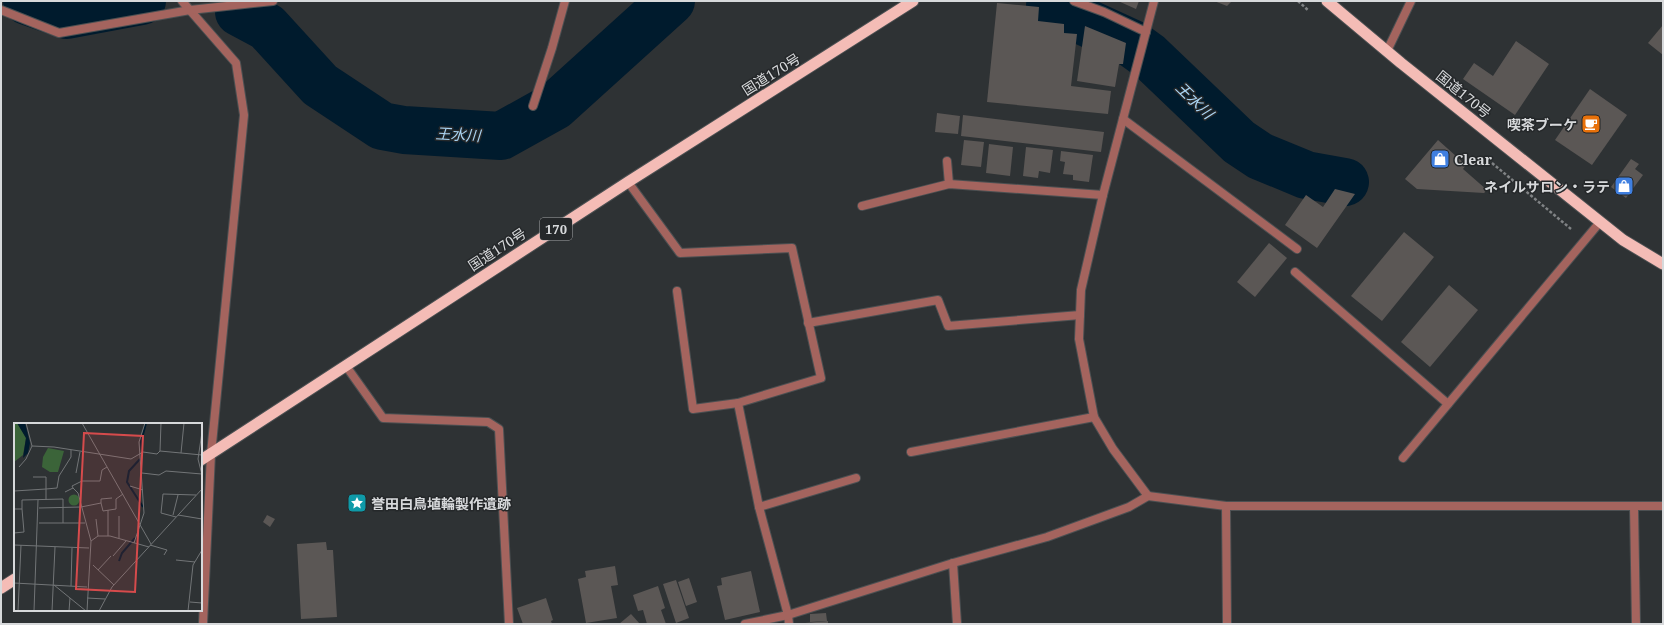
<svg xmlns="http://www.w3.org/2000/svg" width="1664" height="625" font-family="'Noto Serif','Noto Sans JP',serif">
<rect width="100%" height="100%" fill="#2e3234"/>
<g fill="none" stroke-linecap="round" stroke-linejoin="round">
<!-- river -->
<g stroke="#001b2d" stroke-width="48">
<path d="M27,1l40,14 75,-14"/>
<path d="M1050,6l81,37 18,13 90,86 21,14 46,19 39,7"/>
<path d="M239,12l28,15 53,58 62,41 22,4 97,6 54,-30 116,-105"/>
</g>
</g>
<!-- building -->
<g fill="#5b5755">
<path d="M1118,1h21l-3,8z"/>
<path d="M1214,1h18l-5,5z"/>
<path d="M997,3l42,4 -1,14 26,3v9l13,1 -6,52 40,5 -3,23 -121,-12z"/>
<path d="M1663,25v30l-15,-12z"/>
<path d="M1085,26l41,17 -3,21h-4l-4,23 -38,-6z"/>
<path d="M1516,41l33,23 -34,51 -52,-36 11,-16 19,13z"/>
<path d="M1590,89l37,26 -35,50 -37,-25z"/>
<path d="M937,113l23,3 -2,18 -23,-2z"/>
<path d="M963,115l141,17 -3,20 -140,-16z"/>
<path d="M964,140l20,2 -3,25 -20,-2z"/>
<path d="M1438,140l28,25 -3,4 24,21 -3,3 -67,-4 -12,-10z"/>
<path d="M989,144l24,3 -3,29 -24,-3z"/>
<path d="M1026,147l27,3 -3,23 -11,-2 -1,7 -15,-2z"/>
<path d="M1061,151l32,4 -4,27 -16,-2v-5l-10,-1 2,-12 -5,-1z"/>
<path d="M1631,159l8,5 -4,5 8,6 -17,23 -15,-11z"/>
<path d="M1335,189l20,5 -38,54 -32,-23 21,-30 17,12z"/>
<path d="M1404,232l30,25 -52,64 -31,-25z"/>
<path d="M1269,243l18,15 -32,39 -18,-15z"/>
<path d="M1449,285l29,25 -48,57 -29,-25z"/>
<path d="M267,515l8,4 -5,8 -7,-5z"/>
<path d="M326,542l1,8h6l4,67 -36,2 -4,-75z"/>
<path d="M615,566l3,19 -7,1 6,32 -31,5 -8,-44 8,-2 -1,-6z"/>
<path d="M751,571l9,41 -35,8 -8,-34 5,-1 -1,-7z"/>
<path d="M689,578l8,24 -11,4 -8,-24z"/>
<path d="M676,580l13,38 -13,5 -13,-39z"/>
<path d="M658,586l7,22 -4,2 5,14h-19l-4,-14 -5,1 -5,-16z"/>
<path d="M546,598l7,22 -2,1 1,3h-29l-6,-16z"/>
<path d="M826,613l1,8 -17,1v-8z"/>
<path d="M631,614l9,10h-21z"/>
<path d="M828,621v3h-23v-1z"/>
</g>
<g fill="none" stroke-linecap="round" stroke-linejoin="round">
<defs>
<g id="minor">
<path d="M182,1l54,62 8,52 -33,339 -8,170"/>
<path d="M1074,1l30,11 42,20"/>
<path d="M1,10l58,23 131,-23 83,-9"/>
<path d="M1387,51l24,-50"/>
<path d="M533,106l19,-58 13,-47"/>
<path d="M1123,119l174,130"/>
<path d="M947,161l2,23"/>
<path d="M628,182l52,71 112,-5 29,130 -83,25 21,104 29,108 1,9"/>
<path d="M862,206l87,-22 154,11"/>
<path d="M1295,272l153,132"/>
<path d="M677,291l16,118 45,-6"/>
<path d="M808,323l130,-23 10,26 132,-11"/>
<path d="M346,366l37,52 105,4 11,7 10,195"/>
<path d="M911,452l183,-35"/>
<path d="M1403,458l197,-236"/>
<path d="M1148,496l-35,-47 -19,-32 -15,-78 2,-49 22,-95 51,-194"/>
<path d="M1226,506l1,118"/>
<path d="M759,507l97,-29"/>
<path d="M1634,507l2,117"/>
<path d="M953,563l4,61"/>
<path d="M745,624l43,-9 165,-52 94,-26 82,-30 19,-11 78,10h437"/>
</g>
<g id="trunk">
<path d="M1327,1l74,62 222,177 40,24"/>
<path d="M201,460l427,-278 285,-181"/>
<path d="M1,588l14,-9"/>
</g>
</defs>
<!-- minor casing -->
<use href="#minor" stroke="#4c5052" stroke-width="10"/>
<!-- trunk casing -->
<use href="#trunk" stroke="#4c5052" stroke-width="13"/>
<!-- path -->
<g stroke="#808385" stroke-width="2.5" stroke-dasharray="3 2" stroke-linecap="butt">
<path d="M1298,1l11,10"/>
<path d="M1492,163l79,66"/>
</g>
<!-- minor -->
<use href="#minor" stroke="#a4645e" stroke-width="8"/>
<!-- trunk -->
<use href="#trunk" stroke="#f4bcb6" stroke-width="11"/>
</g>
<!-- icons -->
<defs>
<symbol id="cafe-square" viewBox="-11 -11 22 22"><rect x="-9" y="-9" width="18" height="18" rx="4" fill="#e8710a" stroke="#25282a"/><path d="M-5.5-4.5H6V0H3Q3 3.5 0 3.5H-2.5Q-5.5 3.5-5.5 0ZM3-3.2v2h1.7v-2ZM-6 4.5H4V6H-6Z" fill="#fff"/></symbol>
<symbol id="shop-square" viewBox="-11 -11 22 22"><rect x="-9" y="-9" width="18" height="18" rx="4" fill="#3f7fe0" stroke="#25282a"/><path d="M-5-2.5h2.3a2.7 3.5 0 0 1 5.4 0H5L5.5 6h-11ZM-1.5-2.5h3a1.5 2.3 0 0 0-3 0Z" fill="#fff"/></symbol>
<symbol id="sight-square" viewBox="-11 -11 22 22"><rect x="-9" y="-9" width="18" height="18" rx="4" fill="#0f9aa8" stroke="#25282a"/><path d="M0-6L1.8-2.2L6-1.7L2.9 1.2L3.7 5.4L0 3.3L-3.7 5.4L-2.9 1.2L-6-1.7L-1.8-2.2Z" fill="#fff"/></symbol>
</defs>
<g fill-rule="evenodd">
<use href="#cafe-square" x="1580" y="113" width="22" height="22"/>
<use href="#shop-square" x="1429" y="148" width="22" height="22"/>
<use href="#shop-square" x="1613" y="175" width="22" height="22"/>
<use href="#sight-square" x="346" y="492" width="22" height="22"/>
</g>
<g text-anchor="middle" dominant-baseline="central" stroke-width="3" stroke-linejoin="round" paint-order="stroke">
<!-- shield labels -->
<rect fill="#25282a" stroke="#a2a4a6" stroke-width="1" x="540" y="218" width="32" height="22" rx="3"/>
<g font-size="13" font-weight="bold" fill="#d7d9db">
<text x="556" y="229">170</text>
</g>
<!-- street labels -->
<g font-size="14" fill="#d7d9db" stroke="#25282a">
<text transform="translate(771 74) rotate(-32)">国道170号</text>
<text transform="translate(1464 94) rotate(39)">国道170号</text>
<text transform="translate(497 249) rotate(-33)">国道170号</text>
</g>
<!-- poi labels -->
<g font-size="14" font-weight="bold" fill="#d7d9db" stroke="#25282a" text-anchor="end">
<text x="1577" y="124">喫茶ブーケ</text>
<text x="1454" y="159" text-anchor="start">Clear</text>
<text x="1610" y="186">ネイルサロン・ラテ</text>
<text x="371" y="503" text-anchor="start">誉田白鳥埴輪製作遺跡</text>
</g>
<!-- water labels -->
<g font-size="15" font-style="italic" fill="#aad5f4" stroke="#25282a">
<text transform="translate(1195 100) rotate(44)">王水川</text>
<text transform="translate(458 134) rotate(3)">王水川</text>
</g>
</g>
<!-- overview -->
<g transform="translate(14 423)">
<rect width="188" height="188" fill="#2e3234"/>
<path d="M0,0l4,1 8,14 -3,17 -9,7zM34,25l16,3 -6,21h-8l-8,-5 1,-10zM54.5 77a5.5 5.5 0 1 1 11 0a5.5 5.5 0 1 1-11 0Z" fill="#3b6439"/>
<path d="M3,0h8l5,20 -2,10 -5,5 3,-20z" fill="#001b2d"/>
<path fill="none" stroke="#001b2d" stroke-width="2" d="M128,29l-1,-10 5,-19M126,36l-11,12 -2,11 16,25M105,138l3,-8 13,-15"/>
<path fill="none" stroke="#727577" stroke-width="1" d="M12,0l6,23M68,0l69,121M188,9l-4,27 4,16M146,28l42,4M167,30l3,-30M5,44l7,-8 6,-13 22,1 77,12 12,-7 14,2 3,-3 1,-28M62,50l4,-21M128,50l17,2 7,-4 36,3M19,54h13v12l11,-1 2,-12 12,-19v-7M116,63l13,4M59,65l-1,-2 10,-5h18l2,-11 5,-3M0,68l32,-2v11M51,69l8,-4 5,5 13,48 -4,70M87,80v-4l11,-1M25,85l42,-1 20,-4 2,8 13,-2v-10l7,-5M0,86h8v-9l41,-1v24M159,92l5,-20M164,92l24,4M162,94l-15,-4 2,-19 33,1M82,96l2,17M25,100h46M0,110l10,-1 -2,-23M94,113v-26M105,115v-22M77,118l7,-5h12l39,11M120,120l10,-30 -5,-71 6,-19M0,122l75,3M136,122l17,5 -3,5M99,133l13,-15M162,137l19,2M79,142l21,20M84,147l13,-14M0,160l73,4M40,162l32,26M57,163l1,-38M73,175l18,1M176,179l12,1M4,188l3,-66M20,188l4,-111M38,188l3,-64M55,188l1,-13M85,188l13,-24 90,-98M174,188l5,-46 9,-15"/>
<path fill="#d64b4c" fill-opacity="0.15" stroke="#d64b4c" stroke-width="2" d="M70,10l59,3 -8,156 -59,-3z"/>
<rect width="188" height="188" fill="none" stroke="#d7d9db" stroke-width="2"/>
</g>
<!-- border -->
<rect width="1664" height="625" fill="none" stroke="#d7d9db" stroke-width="4"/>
</svg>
